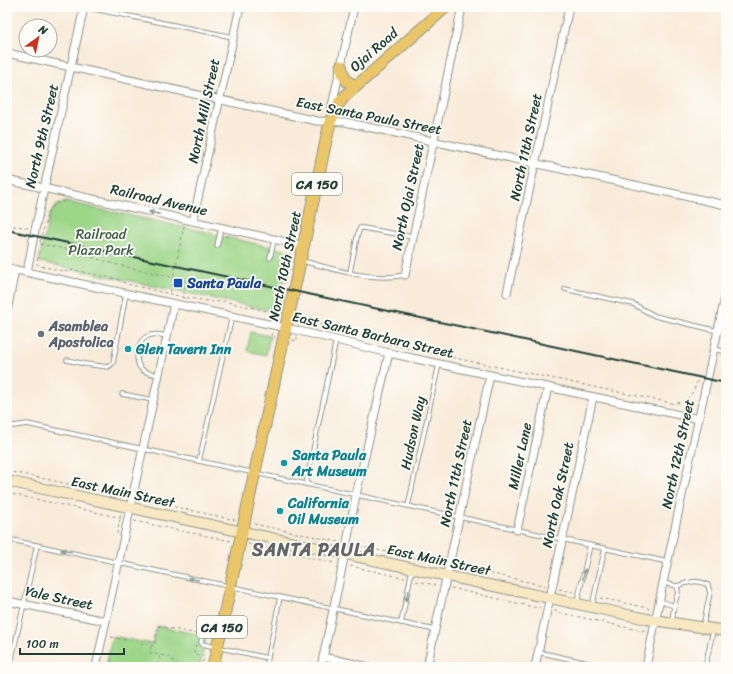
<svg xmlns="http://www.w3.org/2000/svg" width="733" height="674" font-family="Sriracha,sans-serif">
<rect width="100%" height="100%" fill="#fdfcf7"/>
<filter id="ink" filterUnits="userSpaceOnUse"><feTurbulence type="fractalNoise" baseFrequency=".025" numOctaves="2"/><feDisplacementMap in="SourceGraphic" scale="8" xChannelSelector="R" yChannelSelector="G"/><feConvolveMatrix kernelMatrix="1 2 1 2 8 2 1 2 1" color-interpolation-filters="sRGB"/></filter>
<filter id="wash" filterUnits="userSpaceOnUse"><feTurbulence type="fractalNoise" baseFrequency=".012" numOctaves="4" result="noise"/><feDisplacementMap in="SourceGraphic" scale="16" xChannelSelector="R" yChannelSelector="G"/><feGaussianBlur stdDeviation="0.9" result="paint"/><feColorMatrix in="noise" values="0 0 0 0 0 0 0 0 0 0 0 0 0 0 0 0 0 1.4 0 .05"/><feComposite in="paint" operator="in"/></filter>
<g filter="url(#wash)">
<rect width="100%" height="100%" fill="#f9ebda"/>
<!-- green -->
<g fill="#9ed689" stroke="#5e8a5e">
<path d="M67,202l140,30 9,3 74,16 -13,61 -237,-50 -1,-2 11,-46 8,-10z"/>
<path d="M251,332l19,4 -4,19 -19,-4z"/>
<path d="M157,626l49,10 -6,31h-94l6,-31 40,8z"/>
</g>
</g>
<g filter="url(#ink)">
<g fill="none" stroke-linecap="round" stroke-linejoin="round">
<defs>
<g id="lane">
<path d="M84,7l149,30"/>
<path d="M217,246l4,-18"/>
<path d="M270,258l4,-18"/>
<path d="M302,261c33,8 69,21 103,14"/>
<path d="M350,272l7,-35 3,-9h3l50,9"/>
<path d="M565,289l68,15 22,12 63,15"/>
<path d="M714,349l12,3"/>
<path d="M67,360l18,4 23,3 5,-4 13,-69"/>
<path d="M159,375c-5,-1 -11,-2 -15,-4 -12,-7 -7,-31 4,-35 7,-3 13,-1 19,0"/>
<path d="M122,394l31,6"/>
<path d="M7,424l7,2 13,-2 641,138"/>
<path d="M199,461l33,-145"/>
<path d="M306,484l30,-144"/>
<path d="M408,506l31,-142"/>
<path d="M7,539l428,91"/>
<path d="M663,583l14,3 1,6 -4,14"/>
<path d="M677,586c12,-4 20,-7 31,-1l2,8 -7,33"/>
<path d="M660,601l14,5 -2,15"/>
<path d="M577,603l13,-58"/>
<path d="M592,606l13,-58"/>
<path d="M401,623l11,-53"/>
<path d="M204,627l-3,15 1,2 66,14"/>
<path d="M538,652l68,15"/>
<path d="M10,667l27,-122"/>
<path d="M266,667l14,-70"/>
<path d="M705,667l8,-36"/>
</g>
<g id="street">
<path d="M7,53l310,68 28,1 381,83"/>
<path d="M331,110l23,-103"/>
<path d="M7,180l298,66"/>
<path d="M193,221l47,-214"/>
<path d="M7,268l280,60 102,25 101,22 209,44"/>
<path d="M27,272l8,-42 49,-223"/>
<path d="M405,275l57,-268"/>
<path d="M507,293l62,-286"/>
<path d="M7,311l8,-41"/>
<path d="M517,530l31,-143"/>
<path d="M7,601l99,20"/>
<path d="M323,657l46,10"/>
<path d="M96,667l78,-363"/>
<path d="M321,667l21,-99 14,-73 33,-142"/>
<path d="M427,667l63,-292"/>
<path d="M535,667l58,-270"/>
<path d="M646,667l17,-84 63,-290"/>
</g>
<path id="secondary" d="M7,481l640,138 79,12"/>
<g id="primary">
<path d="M341,66c4,12 3,17 16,19"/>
<path d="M213,667l117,-545 9,-19 5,-6 102,-90"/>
</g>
</defs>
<!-- lane casing -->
<use href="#lane" stroke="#8c9487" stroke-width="5.5"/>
<!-- street casing -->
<use href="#street" stroke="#8c9487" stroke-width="9"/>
<!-- secondary casing -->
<use href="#secondary" stroke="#8c9487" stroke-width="12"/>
<!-- primary casing -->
<use href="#primary" stroke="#8c9487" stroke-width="13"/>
<!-- path -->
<g stroke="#8c9487" stroke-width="1" stroke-dasharray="3 3" stroke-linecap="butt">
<path d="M7,227l9,-1 13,2"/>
<path d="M225,236l6,2"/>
<path d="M40,242l9,-32 7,-6 10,-3"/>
<path d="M40,244l26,5 48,15 72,16 -3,19"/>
<path d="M38,257l-1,7 3,2 28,6 6,-2 43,9 10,5 56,13 31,5 9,-1 40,9 17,5"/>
<path d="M170,293l14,-67"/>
<path d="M277,319l14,-69"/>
<path d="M296,319l70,16 12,7 293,61c18,2 23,-12 28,-26"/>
<path d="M300,324v-4"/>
<path d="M272,333l-1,3 4,1"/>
<path d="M292,340l5,1v-4"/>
<path d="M7,471l119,25"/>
<path d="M7,493l115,25"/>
<path d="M139,499l96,21"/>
<path d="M134,521l97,20"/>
<path d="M254,524l85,18"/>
<path d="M117,534l4,-20"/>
<path d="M248,544l87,19"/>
<path d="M354,545l88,19"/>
<path d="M350,566l55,12"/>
<path d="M455,567h7l84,19"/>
<path d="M416,581l19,4"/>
<path d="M451,588l87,20 2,-1"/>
<path d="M559,589l14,3"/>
<path d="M600,598l48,10 2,2"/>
<path d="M555,610l1,2 87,19 2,-3"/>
<path d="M111,637l40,8 -1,8 10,2 -3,12"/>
<path d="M196,644l-2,10 10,2 -2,11"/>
<path d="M151,645l3,1 4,-20 40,8"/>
<path d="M161,655l8,2 11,10"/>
<path d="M105,665l1,2"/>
</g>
<!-- lane -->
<use href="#lane" stroke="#fff" stroke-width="3.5"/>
<!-- street -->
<use href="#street" stroke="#fff" stroke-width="7"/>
<!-- secondary -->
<use href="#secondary" stroke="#f7e8c3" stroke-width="10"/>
<!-- primary -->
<use href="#primary" stroke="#eac669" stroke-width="11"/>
<!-- rail -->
<path stroke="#1f3d34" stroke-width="2" d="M7,230c239,53 479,103 719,153"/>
</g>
<!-- one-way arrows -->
<defs><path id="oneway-solid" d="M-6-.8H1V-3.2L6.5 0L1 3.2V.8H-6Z"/></defs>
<g fill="#8f9e9a">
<use href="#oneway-solid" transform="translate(154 213) rotate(-167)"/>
<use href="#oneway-solid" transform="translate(66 551) rotate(-168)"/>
<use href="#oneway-solid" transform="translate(584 574) rotate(-77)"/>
<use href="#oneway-solid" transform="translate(193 579) rotate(-168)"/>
<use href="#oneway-solid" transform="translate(407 596) rotate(102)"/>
</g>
</g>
<!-- markers -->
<rect fill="#1a4fb4" stroke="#fdfcf7" stroke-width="1.5" x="173" y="278" width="10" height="10" rx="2"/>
<circle fill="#6b7280" stroke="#fdfcf7" stroke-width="1.5" cx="41" cy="334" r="4"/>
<g fill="#0f9aa8" stroke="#fdfcf7" stroke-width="1.5">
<circle cx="128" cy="349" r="4"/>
<circle cx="284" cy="463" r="4"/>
<circle cx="280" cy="511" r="4"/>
</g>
<g text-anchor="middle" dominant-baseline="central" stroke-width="3.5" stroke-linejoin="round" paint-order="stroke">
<!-- shield labels -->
<g fill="#fdfcf7" stroke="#62766e" stroke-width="1">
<rect x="292" y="173" width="50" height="22" rx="3"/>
<rect x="197" y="616" width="50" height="22" rx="3"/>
</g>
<g font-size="13" font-weight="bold" fill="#1f3d34">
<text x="317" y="184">CA 150</text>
<text x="222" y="627">CA 150</text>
</g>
<!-- street labels -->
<g font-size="14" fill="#1f3d34" stroke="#fdfcf7">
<text transform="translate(374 50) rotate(-41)">Ojai Road</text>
<text transform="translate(204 111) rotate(-78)">North Mill Street</text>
<text transform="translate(369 116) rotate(11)">East Santa Paula Street</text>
<text transform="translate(42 136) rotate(-77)">North 9th Street</text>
<text transform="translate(526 147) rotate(-78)">North 11th Street</text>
<text transform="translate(408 197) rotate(-78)">North Ojai Street</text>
<text transform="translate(159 200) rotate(13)">Railroad Avenue</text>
<text transform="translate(285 266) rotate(-78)">North 10th Street</text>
<text transform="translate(373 335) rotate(13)">East Santa Barbara Street</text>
<text transform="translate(413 433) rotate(-78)">Hudson Way</text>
<text transform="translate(678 454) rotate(-78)">North 12th Street</text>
<text transform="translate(520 456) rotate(-78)">Miller Lane</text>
<text transform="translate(456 473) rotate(-78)">North 11th Street</text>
<text transform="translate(123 492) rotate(12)">East Main Street</text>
<text transform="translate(558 495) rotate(-78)">North Oak Street</text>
<text transform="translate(439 560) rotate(12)">East Main Street</text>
<text transform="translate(59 598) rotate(12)">Yale Street</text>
</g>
<!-- park labels -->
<g font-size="14" fill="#3f6349" stroke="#fdfcf7">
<text x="101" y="234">Railroad<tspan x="101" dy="16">Plaza Park</tspan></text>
</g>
<!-- transit labels -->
<g font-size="14" font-weight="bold" fill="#164399" stroke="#fdfcf7" text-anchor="start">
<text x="187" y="283">Santa Paula</text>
</g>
<!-- worship labels -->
<g font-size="14" font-weight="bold" fill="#5b616d" stroke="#fdfcf7" text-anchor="start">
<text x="49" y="326">Asamblea<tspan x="49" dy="16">Apostolica</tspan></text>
</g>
<!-- culture labels -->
<g font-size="14" font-weight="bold" fill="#0d838f" stroke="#fdfcf7" text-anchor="start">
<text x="136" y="349">Glen Tavern Inn</text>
<text x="292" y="455">Santa Paula<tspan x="292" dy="16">Art Museum</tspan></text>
<text x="288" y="503">California<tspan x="288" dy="16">Oil Museum</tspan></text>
</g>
<!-- district labels -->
<g font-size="18" font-weight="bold" letter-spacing="1" fill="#646569" stroke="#fdfcf7">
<text x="314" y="550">SANTA PAULA</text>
</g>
</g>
<!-- margin -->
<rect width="733" height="674" fill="none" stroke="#fdfcf7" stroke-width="24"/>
<!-- north arrow -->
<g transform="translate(38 38) rotate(33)"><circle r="19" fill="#fdfcf7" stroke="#a4b0a9"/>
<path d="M0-3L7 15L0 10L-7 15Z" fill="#c8321e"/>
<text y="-6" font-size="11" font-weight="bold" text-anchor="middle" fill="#1f3d34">N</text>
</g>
<!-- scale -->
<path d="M20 648v6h104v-6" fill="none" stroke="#1f3d34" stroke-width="2"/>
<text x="26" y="648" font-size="12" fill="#1f3d34" stroke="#fdfcf7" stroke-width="3" paint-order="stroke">100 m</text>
</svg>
